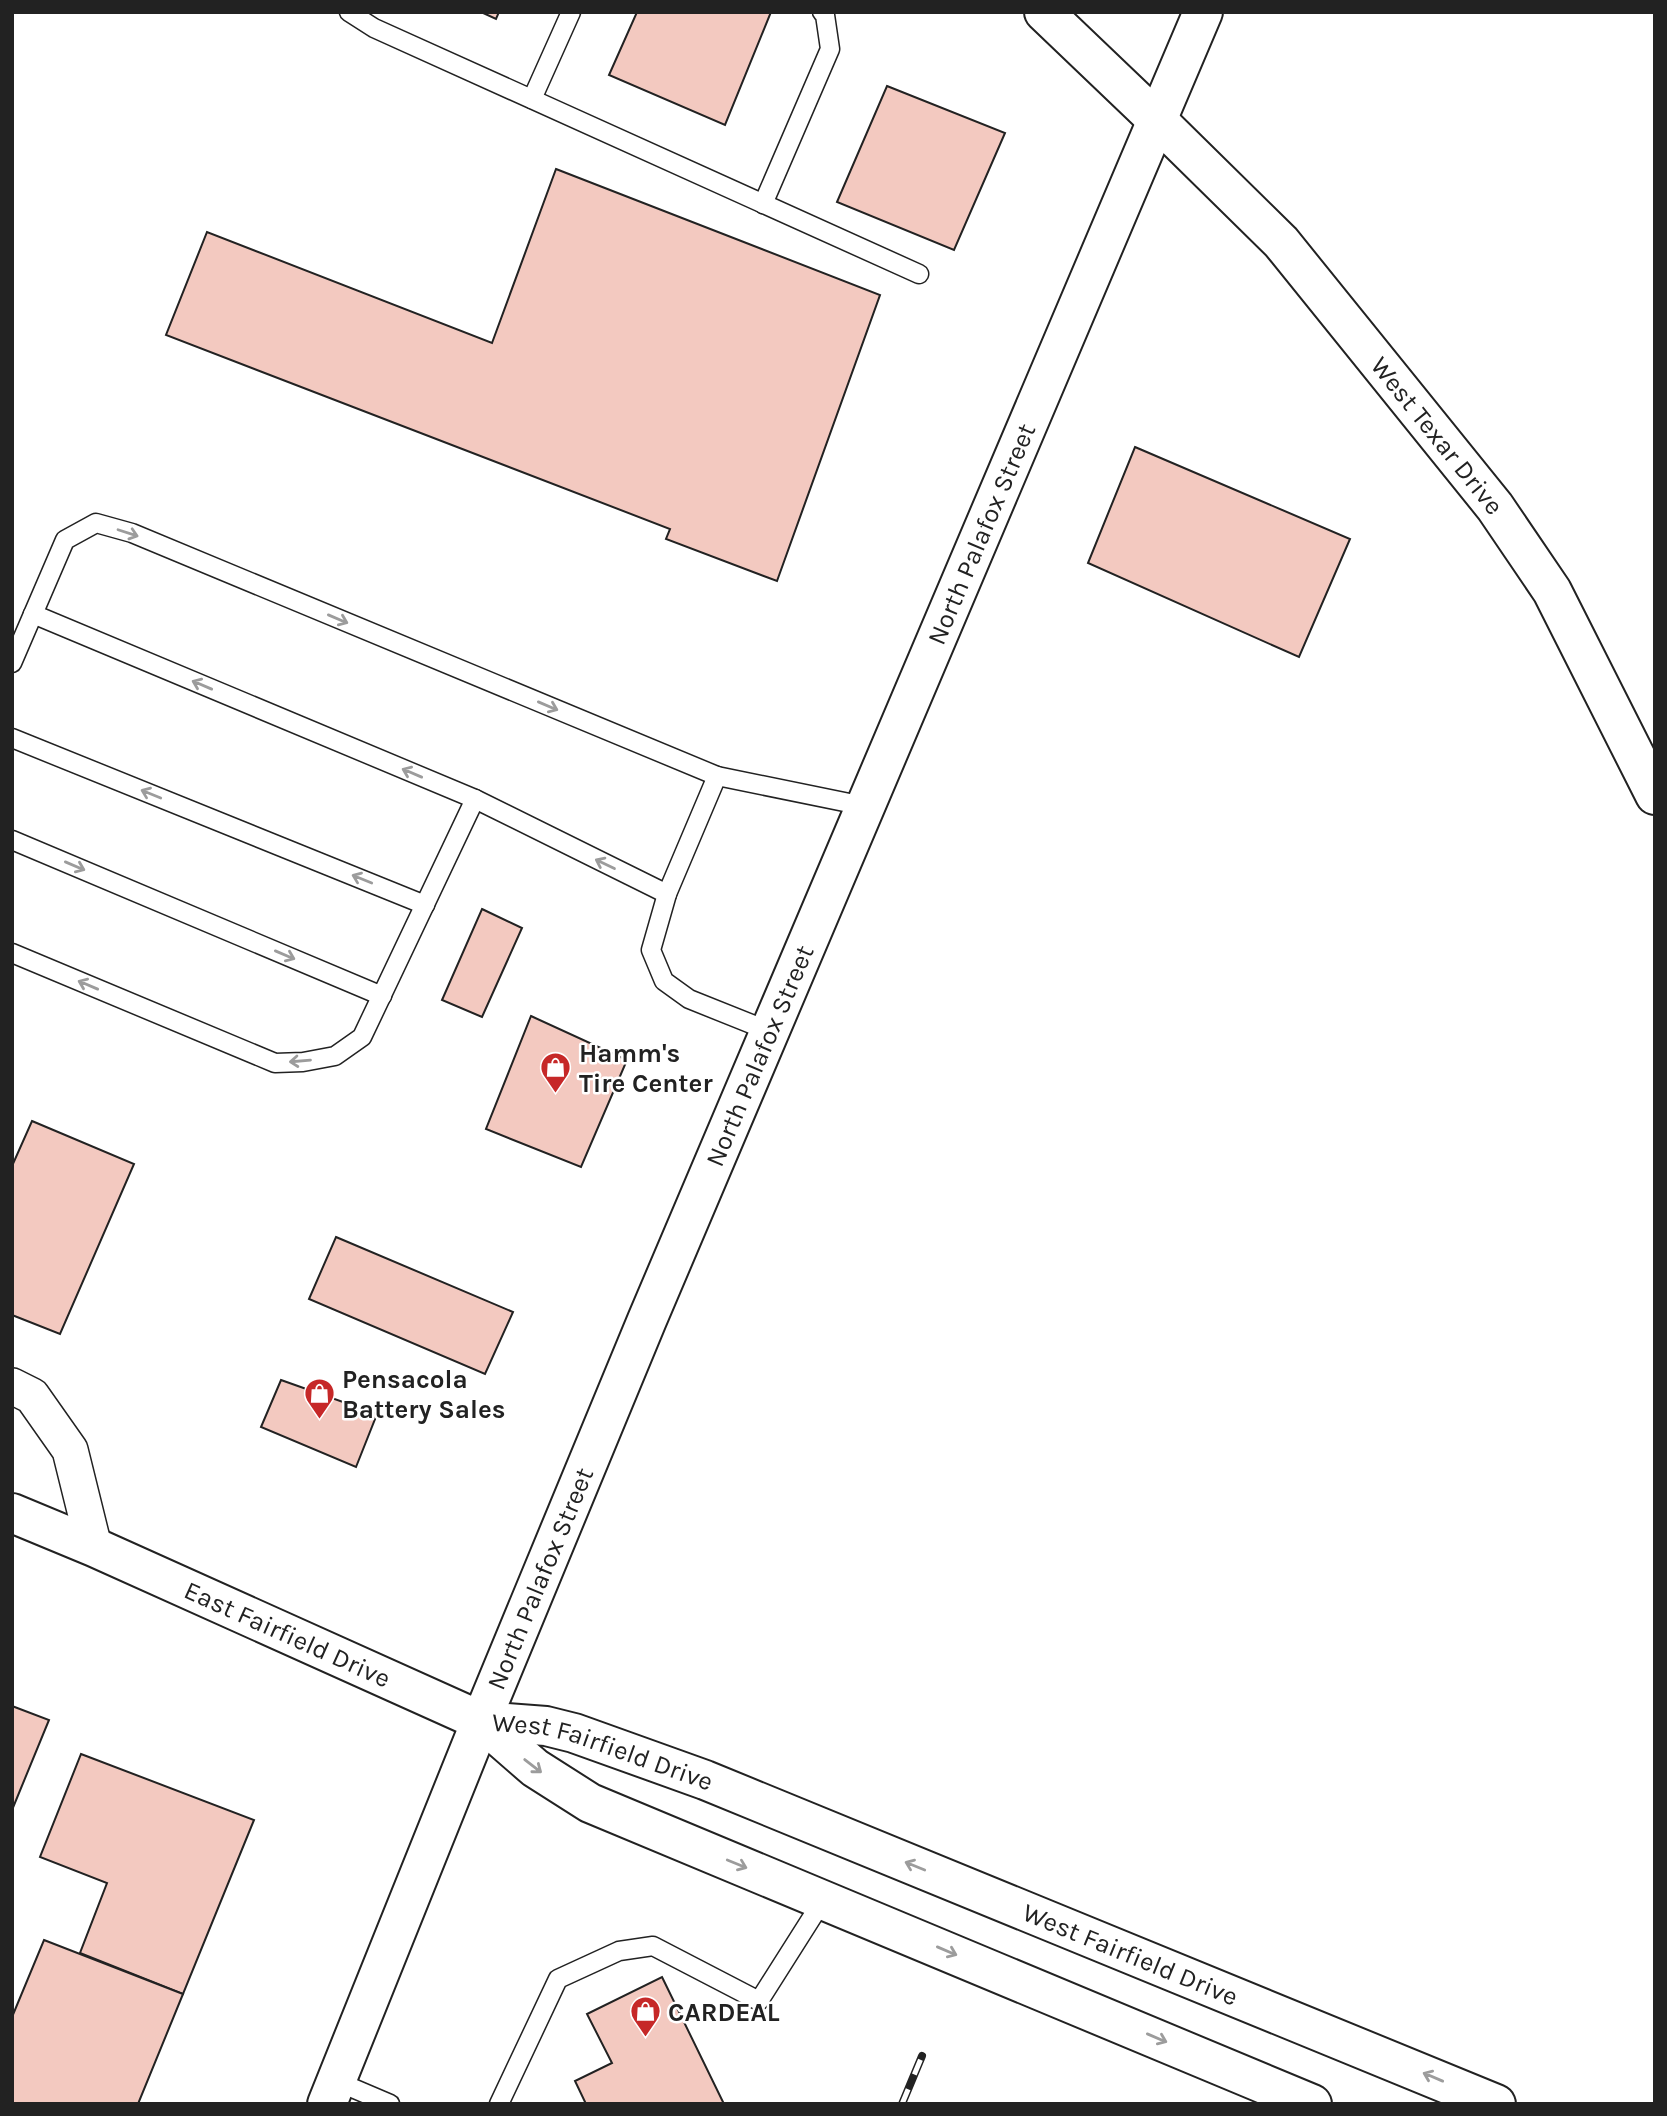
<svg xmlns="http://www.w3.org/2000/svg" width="1667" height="2116" font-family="Karla,sans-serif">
<rect width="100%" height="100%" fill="#fff"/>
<!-- building -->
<g fill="#f3c9c0" stroke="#222" stroke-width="2">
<path d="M481,12h18l-3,7z"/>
<path d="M637,12h134l-46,113 -116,-50z"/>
<path d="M887,86l118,47 -51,117 -117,-48z"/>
<path d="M556,169l324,126 -103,286 -111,-42 4,-10 -504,-194 41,-103 285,111z"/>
<path d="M1135,447l215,92 -51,118 -211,-94z"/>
<path d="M482,909l40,19 -40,89 -40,-17z"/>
<path d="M531,1016l96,44 -46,107 -95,-38z"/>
<path d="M32,1121l102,43 -74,170 -48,-19v-149z"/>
<path d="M336,1237l177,75 -28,62 -176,-75z"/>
<path d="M281,1380l96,34 -21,53 -95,-40z"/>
<path d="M12,1706l37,14 -37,90z"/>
<path d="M81,1754l173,66 -71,174 -103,-41 27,-70 -67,-26z"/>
<path d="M44,1940l139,54 -45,110h-126v-87z"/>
<path d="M662,1977l62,127h-138l-11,-23 37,-18 -25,-49z"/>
</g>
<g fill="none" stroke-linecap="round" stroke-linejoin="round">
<defs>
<g id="service">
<path d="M349,12l25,16 545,246"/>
<path d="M532,99l39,-87"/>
<path d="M763,204l67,-155 -5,-34 -3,-3"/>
<path d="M33,614l442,185 192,95"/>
<path d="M12,663l53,-123 31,-17 36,10 585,243"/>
<path d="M12,738l413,167"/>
<path d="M12,840l370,156"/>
<path d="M12,953l263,110 28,-1 32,-6 27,-19 113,-238"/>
<path d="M769,1031l-80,-32 -25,-18 -13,-31 16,-56 50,-118 147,30"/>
<path d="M336,2081l54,23"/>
<path d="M499,2104l59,-125 61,-28 34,-5 106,55 64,-101"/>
</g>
<path id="minor" d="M12,1386l20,10 38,54 24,97"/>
<g id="secondary">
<path id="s1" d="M1044,12l113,108 124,122 214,265 57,84 103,204"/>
</g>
<g id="primary">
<path id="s2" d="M12,1513l82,34 387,174 54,47 55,35 722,301"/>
<path id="s3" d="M481,1721l65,5 28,7 131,47 791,324"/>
<path id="s4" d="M327,2104l154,-383 166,-401 556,-1308"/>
</g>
</defs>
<!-- service casing -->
<use href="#service" stroke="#222" stroke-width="21"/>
<!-- minor casing -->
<use href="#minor" stroke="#222" stroke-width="38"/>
<!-- secondary casing -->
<use href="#secondary" stroke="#222" stroke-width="42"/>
<!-- primary casing -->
<use href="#primary" stroke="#222" stroke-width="42"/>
<!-- service -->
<use href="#service" stroke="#fff" stroke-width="18"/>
<!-- minor -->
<use href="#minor" stroke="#fff" stroke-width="35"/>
<!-- secondary -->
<use href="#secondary" stroke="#fff" stroke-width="38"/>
<!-- primary -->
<use href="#primary" stroke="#fff" stroke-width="38"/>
<defs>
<path id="rail" d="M902,2104l20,-48"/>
</defs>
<!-- rail casing -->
<use href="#rail" stroke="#222" stroke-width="8"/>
<!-- rail -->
<use href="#rail" stroke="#fff" stroke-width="5" stroke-dasharray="16" stroke-linecap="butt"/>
</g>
<!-- one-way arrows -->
<defs><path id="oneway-shaft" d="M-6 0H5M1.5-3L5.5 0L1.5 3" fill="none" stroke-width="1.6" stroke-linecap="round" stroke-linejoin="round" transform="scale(1.75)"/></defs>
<g stroke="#9c9c9c">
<use href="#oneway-shaft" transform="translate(128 533) rotate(18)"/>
<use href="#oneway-shaft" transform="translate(338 619) rotate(23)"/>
<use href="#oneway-shaft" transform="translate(202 685) rotate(-157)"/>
<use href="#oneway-shaft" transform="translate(548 706) rotate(23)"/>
<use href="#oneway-shaft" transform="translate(412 773) rotate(-157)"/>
<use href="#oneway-shaft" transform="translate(151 794) rotate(-158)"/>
<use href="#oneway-shaft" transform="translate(605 864) rotate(-154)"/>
<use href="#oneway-shaft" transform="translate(75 866) rotate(23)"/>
<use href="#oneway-shaft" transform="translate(362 879) rotate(-158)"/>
<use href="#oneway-shaft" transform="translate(285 955) rotate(23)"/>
<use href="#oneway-shaft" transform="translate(88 985) rotate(-157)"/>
<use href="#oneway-shaft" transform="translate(300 1061) rotate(175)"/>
<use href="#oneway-shaft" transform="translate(533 1766) rotate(38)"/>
<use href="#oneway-shaft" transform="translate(737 1864) rotate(22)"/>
<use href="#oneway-shaft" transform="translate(915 1866) rotate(-158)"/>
<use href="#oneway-shaft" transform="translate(947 1951) rotate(23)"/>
<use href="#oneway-shaft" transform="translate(1157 2038) rotate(23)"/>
<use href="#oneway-shaft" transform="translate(1433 2077) rotate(-157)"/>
</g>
<!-- icons -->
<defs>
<symbol id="shop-pin" viewBox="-11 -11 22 30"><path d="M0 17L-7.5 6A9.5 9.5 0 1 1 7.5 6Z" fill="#c62828" stroke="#fff"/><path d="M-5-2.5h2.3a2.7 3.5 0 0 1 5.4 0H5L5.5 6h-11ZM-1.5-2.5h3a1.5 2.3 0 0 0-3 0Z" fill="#fff"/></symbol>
</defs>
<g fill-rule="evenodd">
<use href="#shop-pin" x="538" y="1050" width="35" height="47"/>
<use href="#shop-pin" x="302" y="1376" width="35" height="47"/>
<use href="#shop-pin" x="628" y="1994" width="35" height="47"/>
</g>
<g text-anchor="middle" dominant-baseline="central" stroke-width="5" stroke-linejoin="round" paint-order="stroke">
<!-- street labels -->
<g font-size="26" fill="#222" stroke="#fff">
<text stroke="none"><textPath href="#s1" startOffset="579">West Texar Drive</textPath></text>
<text stroke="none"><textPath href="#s4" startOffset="1701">North Palafox Street</textPath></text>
<text stroke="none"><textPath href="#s4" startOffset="1134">North Palafox Street</textPath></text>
<text stroke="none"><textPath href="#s4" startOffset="567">North Palafox Street</textPath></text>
<text stroke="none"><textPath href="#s2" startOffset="301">East Fairfield Drive</textPath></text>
<text stroke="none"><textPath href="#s3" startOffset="126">West Fairfield Drive</textPath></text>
<text stroke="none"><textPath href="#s3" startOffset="693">West Fairfield Drive</textPath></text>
</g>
<!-- poi labels -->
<g font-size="26" font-weight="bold" fill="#222" stroke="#fff" text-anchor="start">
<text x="579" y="1053">Hamm's<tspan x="579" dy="30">Tire Center</tspan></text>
<text x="342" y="1379">Pensacola<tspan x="342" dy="30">Battery Sales</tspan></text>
<text x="668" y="2012">CARDEAL</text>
</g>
</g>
<!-- border -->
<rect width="1667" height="2116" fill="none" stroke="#222222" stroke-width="28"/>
</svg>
